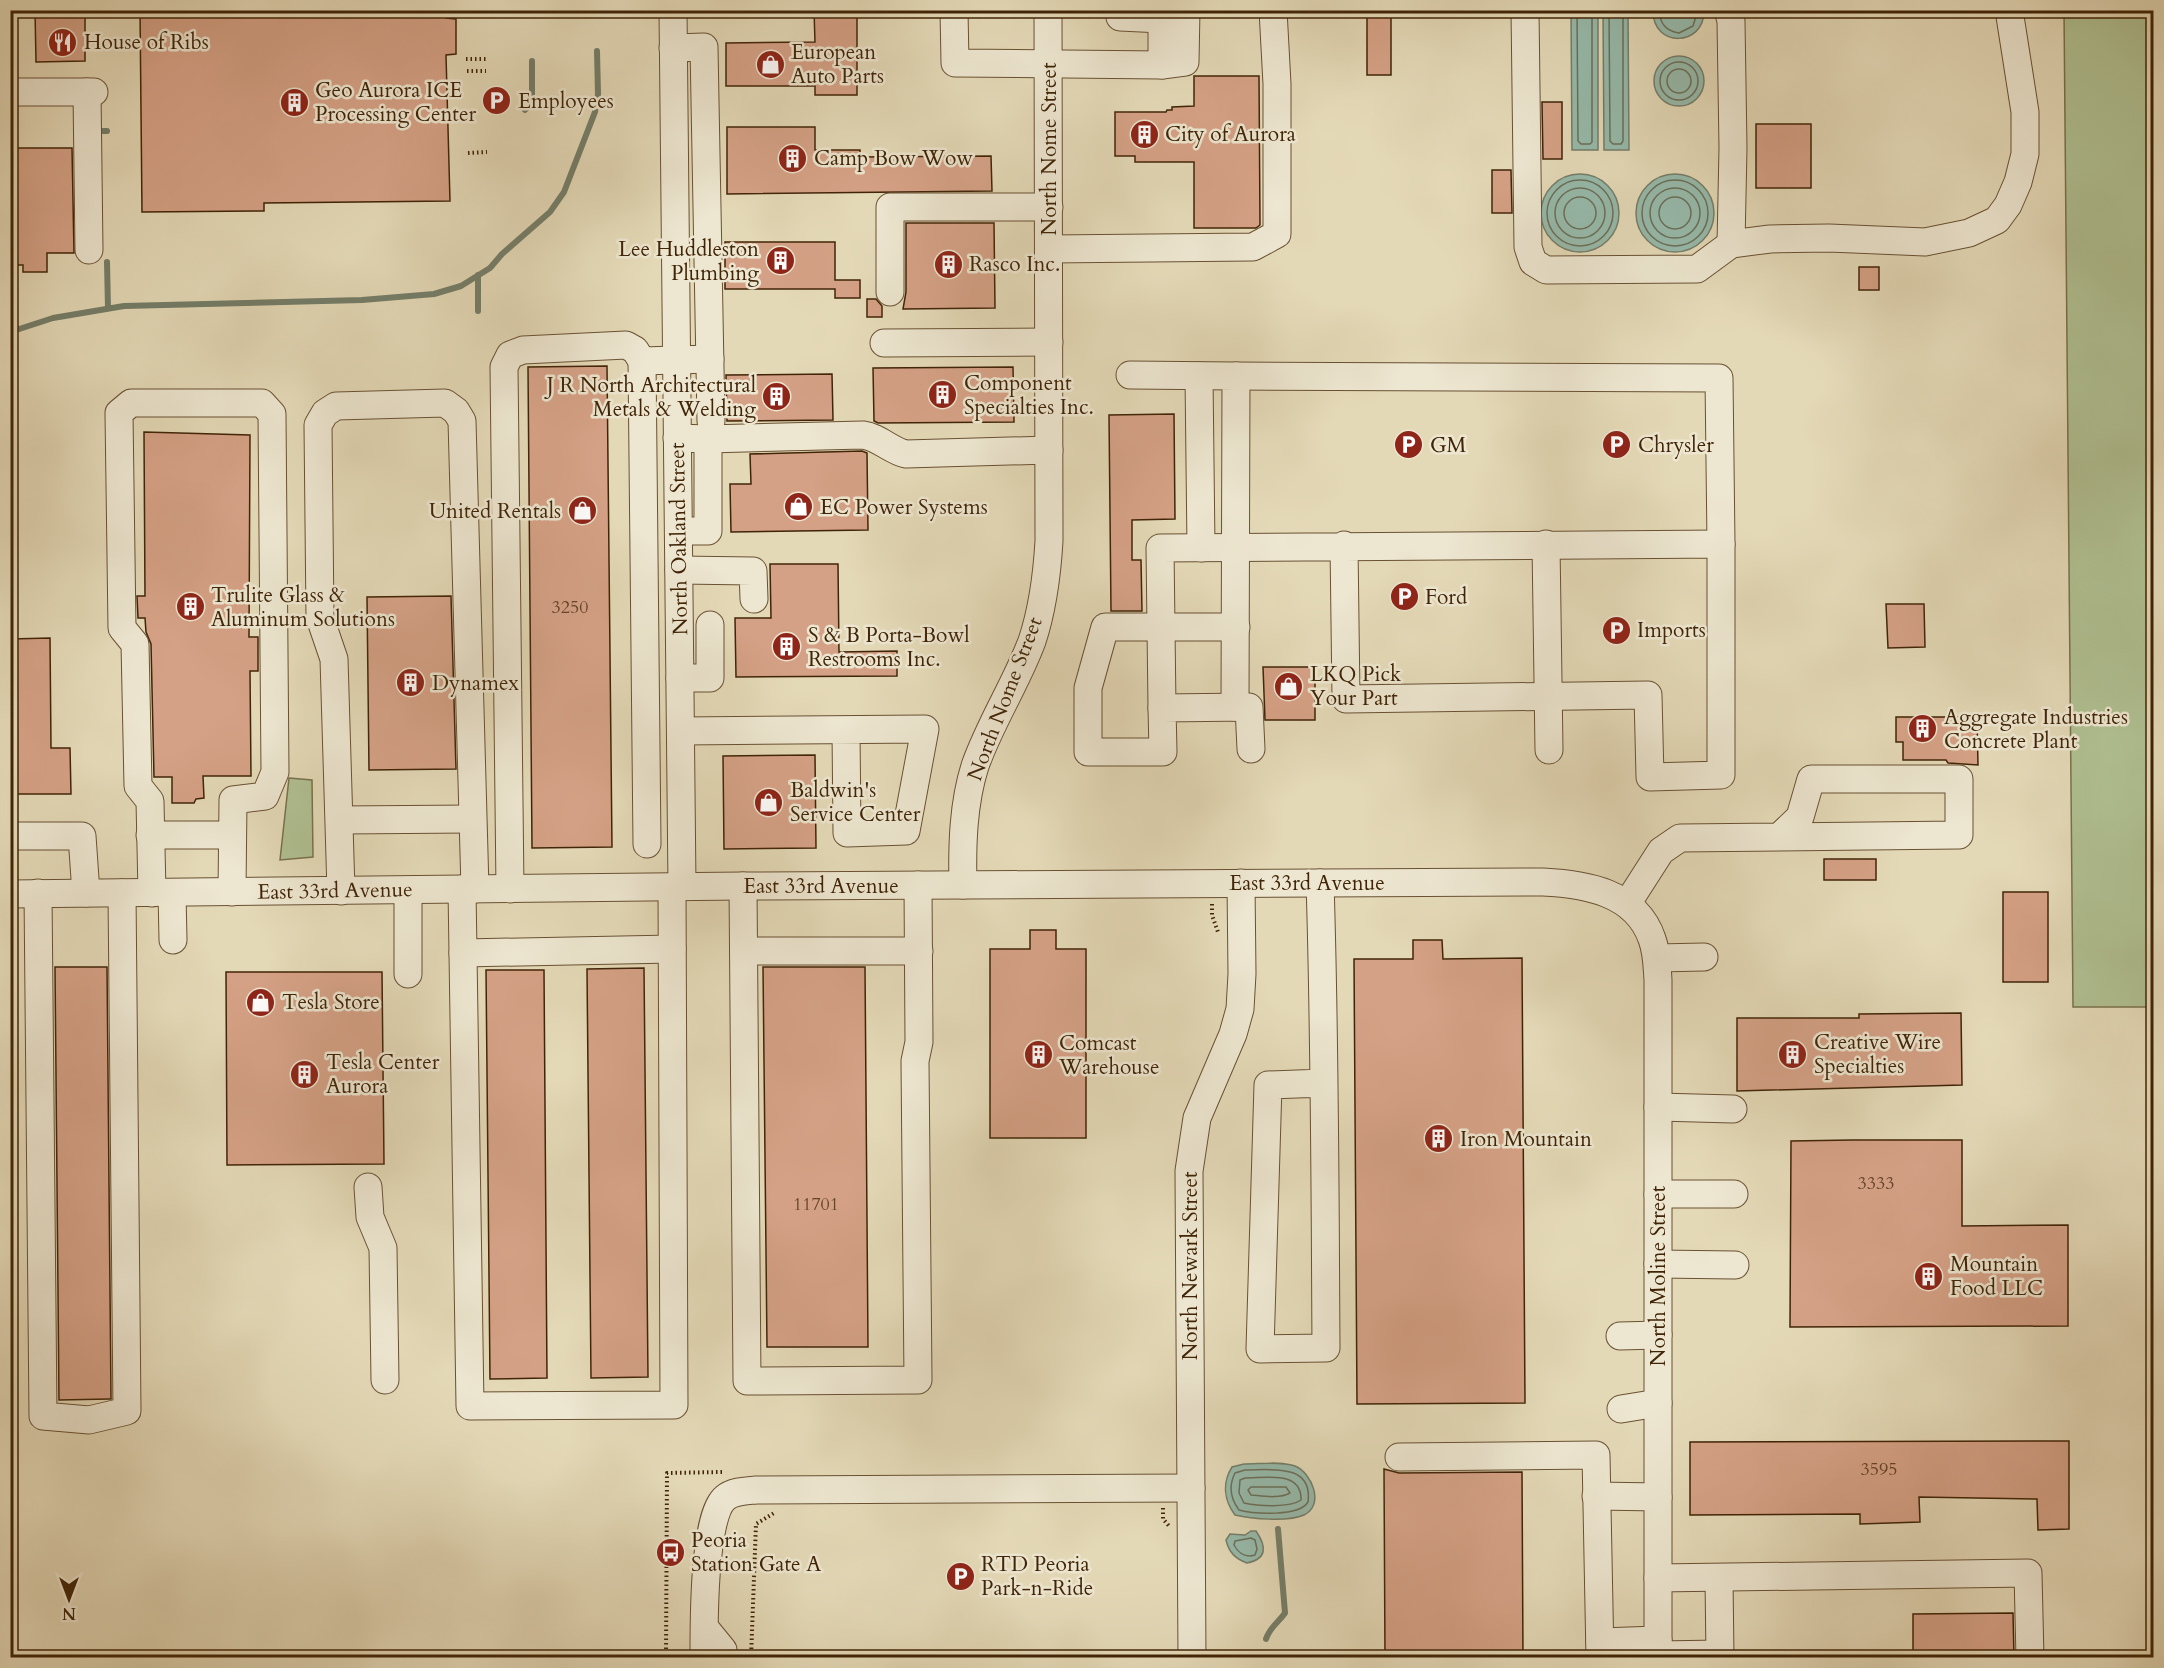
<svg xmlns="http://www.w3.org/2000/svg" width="2164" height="1668" font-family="Cardo,serif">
<rect width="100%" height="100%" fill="#e4d9b7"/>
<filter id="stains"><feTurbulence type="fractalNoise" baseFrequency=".00333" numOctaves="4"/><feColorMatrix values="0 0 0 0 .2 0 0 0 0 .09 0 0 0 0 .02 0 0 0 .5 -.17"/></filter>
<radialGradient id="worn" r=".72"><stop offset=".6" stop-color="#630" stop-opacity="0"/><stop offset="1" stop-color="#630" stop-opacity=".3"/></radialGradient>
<!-- green -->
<g fill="#b0c092" stroke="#78724c" stroke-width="1.5">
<path d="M2064,11h89v996h-80z"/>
<path d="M289,778l23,2 1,77 -33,3z"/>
</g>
<!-- water -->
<g fill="#96baab" stroke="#747e69" stroke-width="1.5">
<path d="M1571,11h27v139h-26z"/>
<path d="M1603,11h25l1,139h-25z"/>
<path d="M1653,11h51c0,36 -51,37 -51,0z"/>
<circle cx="1679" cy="81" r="25"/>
<circle cx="1580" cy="213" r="39"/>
<circle cx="1675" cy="213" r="39"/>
<path d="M1244,1464c16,0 37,-3 51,2 17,7 30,39 9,49 -15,7 -53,4 -69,0 -11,-15 -13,-32 -3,-48z"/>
<path d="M1251,1531h5c11,16 11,28 -9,32 -11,-4 -18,-10 -21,-23l4,-6 15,1z"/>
</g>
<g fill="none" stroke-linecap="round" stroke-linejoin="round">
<!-- shore -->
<g stroke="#6b6f59" stroke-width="1.5">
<path d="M1577,10l1,131 3,3h9l2,-2v-132"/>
<path d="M1609,10l1,131 3,3h8l2,-3v-131"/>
<path d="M1659,10c1,14 7,21 20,23l14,-7 5,-16"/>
<circle cx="1679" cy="81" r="19"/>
<circle cx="1679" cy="81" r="12"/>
<circle cx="1580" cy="213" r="33"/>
<circle cx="1675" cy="213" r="33"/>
<circle cx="1580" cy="213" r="25"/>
<circle cx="1675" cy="213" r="25"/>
<circle cx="1580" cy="213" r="16"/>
<circle cx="1675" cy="213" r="16"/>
<path d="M1245,1470c26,0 68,-7 63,32 -9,15 -54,12 -69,8 -9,-12 -10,-25 -4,-37z"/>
<path d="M1245,1478c20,0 57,-8 56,22 -11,8 -43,6 -57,3l-5,-10 1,-13z"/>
<path d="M1251,1487h35l4,6c-11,6 -27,3 -39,2l-3,-5z"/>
<path d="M1251,1538l4,2 2,9 -2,6c-10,3 -16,-1 -21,-10l1,-4z"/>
</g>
<!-- stream -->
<g stroke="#747e69" stroke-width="6">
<path d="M596,10v2"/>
<path d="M525,110l7,-7v-42"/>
<path d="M102,131h5"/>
<path d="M107,262l1,46"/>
<path d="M478,275v36"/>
<path d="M10,332l43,-14 71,-12 238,-6 72,-6 27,-8 29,-18 12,-14 48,-42 14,-20 31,-80 3,-18 -1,-43"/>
<path d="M1266,1639c4,-12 12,-16 19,-26l-7,-84"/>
</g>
</g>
<!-- building -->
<g fill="#d5a186" stroke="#402407" stroke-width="1.5">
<path d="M35,10h50v51l-49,1z"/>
<path d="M140,10h306v8l10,1v35l-10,1 4,146 -186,2v8l-122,1z"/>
<path d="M814,10h43v85h-42v-9h-89v-43l89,-1z"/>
<rect x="1367" y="10" width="24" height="65"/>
<path d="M1194,76h65l1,149 -4,3h-62v-66h-59v-6h-20v-44h51l1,-2h5v-3l22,-1z"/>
<path d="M1542,102h20v57h-19z"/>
<rect x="1756" y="124" width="55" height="64"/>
<path d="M727,127h88v23h45v7l131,-1 1,35 -265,3z"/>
<path d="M10,148h62l2,105h-27v19h-24v-7h-13z"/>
<path d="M1492,170h19l1,43h-20z"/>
<path d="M906,223h88l1,85 -92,1 3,-17z"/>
<path d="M725,242h110v38h25v18h-25v-9h-110z"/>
<rect x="1859" y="267" width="20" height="23"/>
<path d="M867,299h9l6,7v11h-15z"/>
<path d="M607,366l5,481 -80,1 -4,-481z"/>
<path d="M1013,367l1,55 -136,1 -4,-2 -1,-53z"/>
<path d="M832,374l1,46 -106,1 -1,-46z"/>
<path d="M1174,414l1,105 -43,1v40h9l1,51h-31l-2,-196z"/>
<path d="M144,432l106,3 -1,202h9v34h-8l1,105h-48l1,22 -8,1 -2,4h-22v-26h-18l-3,-133 -5,-12 -1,-14h-7l-1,-22h8z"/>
<path d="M862,451l5,2 1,77 -137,2 -1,-48h21l-1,-30z"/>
<path d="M770,564h68l1,88 58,-1v25l-161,1 -1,-59h36z"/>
<path d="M451,596l5,173 -87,1 -2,-173z"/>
<path d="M1886,604h38l1,43 -37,1z"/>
<path d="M50,638l1,110h19l1,46h-61v-155z"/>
<path d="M1263,667h52v53h-50z"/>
<path d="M1896,717h81l1,48 -30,-2 -2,-3h-43v-18h-7z"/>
<path d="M815,755l1,93 -92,1 -1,-93z"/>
<rect x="1824" y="859" width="52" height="21"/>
<rect x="2003" y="892" width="45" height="90"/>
<path d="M1030,930h26v19h30v189h-96v-189h40z"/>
<path d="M1413,940h29l1,19 79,-1 3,445 -168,1 -3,-445h59z"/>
<path d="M55,967h52l4,432h-2l-50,1z"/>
<path d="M763,967h102l3,380h-101z"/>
<path d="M644,968l4,409 -57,1 -4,-409z"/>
<path d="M486,970h58l3,408 -57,1z"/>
<path d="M226,972h156l2,192 -157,1z"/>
<path d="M1961,1013l1,72 -225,6v-73h122v-4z"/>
<path d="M1852,1140h110v86l106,-1v101l-278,1 1,-186z"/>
<path d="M2069,1441v88l-31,1 -1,-31 -118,-2 1,25 -60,2v-10l-170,1v-73z"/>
<path d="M1384,1469l15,4 123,-1 1,186h-138z"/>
<path d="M2013,1613l1,45h-101v-44z"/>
</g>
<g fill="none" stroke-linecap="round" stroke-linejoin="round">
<defs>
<g id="minor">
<path d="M673,10l9,877"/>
<path d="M954,10l1,53 207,2v-55"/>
<path d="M1120,10v7l42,2"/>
<path d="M1525,10l3,237 5,15 13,8 151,-1 34,-25"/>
<path d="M1728,10l3,11 2,127 -2,96 39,-5 59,-1 96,4 44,-9 28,-13 11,-15 10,-23 7,-28v-42l-16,-102"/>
<path d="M673,48l31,-1 7,374"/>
<path d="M1162,65l23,-3 1,-52"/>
<path d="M10,92h84"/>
<path d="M87,92l2,158"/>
<path d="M1049,249l204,-2 24,-13v-150l-4,-74"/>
<path d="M890,292v-85h159"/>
<path d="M884,343l165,-1"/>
<path d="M642,361l5,483"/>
<path d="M1130,375l106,1 -1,331"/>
<path d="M1199,376l2,172"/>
<path d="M1236,376l483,2 2,166"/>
<path d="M677,438l31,1 155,-4c16,2 28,16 43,19l143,-4"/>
<path d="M679,531h29v-92"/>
<path d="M1546,544l3,206"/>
<path d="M679,570l74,1 1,28"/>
<path d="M1236,627h-131l-17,61v64h75l-1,-44 87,-1 2,42"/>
<path d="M680,678h30v-53"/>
<path d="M1162,708l-2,-160 561,-4v231l-71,2 -2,-82 -302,4 -2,-154"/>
<path d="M681,731l244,-2 -19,102 -59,2 -1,-103"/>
<path d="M340,820l132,-1"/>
<path d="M150,835h82"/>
<path d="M10,836h72l4,57"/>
<path d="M1320,883c5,155 5,310 6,465l-66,1 8,-264 56,-2"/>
<path d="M963,885c-1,-39 0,-81 12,-119 15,-43 41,-82 57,-125 11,-33 15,-66 17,-100l-1,-531"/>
<path d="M743,886l4,495 171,-1 -3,-319 4,-19 -1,-157"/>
<path d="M462,889l8,517 204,-1 -2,-518"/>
<path d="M510,889l-6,-522 6,-12 13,-5 103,-5 9,5 7,11 68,-2"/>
<path d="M408,890v84"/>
<path d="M341,891l-7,-232 -14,-41 -2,-193 7,-12 11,-7 109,-3 11,8 6,10 13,468"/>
<path d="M38,893l5,523 46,4 38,-9 -5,-518"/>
<path d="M152,893l-2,-92 -12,-15 -3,-142 -13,-16 -3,-215 12,-10h131l10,11 3,358 -10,24 -32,4 -1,92"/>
<path d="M172,893l1,47"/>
<path d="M10,894l733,-8 800,-4c42,2 93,10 109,57 5,13 5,27 6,41v678"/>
<path d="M1627,904l34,-53 19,-13 279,-3v-56h-148l-11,38 -21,20"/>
<path d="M744,951h175"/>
<path d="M463,953l209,-4"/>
<path d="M1657,958l47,-1"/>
<path d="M1658,1107l75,2"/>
<path d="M368,1187l2,30 13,31 2,132"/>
<path d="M1658,1194h76"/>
<path d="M1658,1264l77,1"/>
<path d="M1620,1336l38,-1"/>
<path d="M1621,1409l37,-6"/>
<path d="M1399,1457l197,-2 4,203"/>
<path d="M1596,1496l62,1"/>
<path d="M1658,1578l370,-5 2,85"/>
<path d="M1719,1578l1,80"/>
<path d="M705,1628l18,22v8"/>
<path d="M1600,1642l58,-2"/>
<path d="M1658,1655l62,-1"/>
<path d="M704,1658c0,-31 -1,-142 21,-160 8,-7 21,-7 31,-8l435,-2"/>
<path d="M1192,1658l-3,-487 8,-53 36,-84 7,-25 2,-35 -1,-91"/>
</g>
</defs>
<!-- minor casing -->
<use href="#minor" stroke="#695133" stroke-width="29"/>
<!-- path -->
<g stroke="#402407" stroke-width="4" stroke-dasharray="1.5 3" stroke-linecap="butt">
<path d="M466,59h20"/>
<path d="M467,71h19"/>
<path d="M468,153l19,-1"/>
<path d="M1212,904v11l6,17"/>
<path d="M1163,1508v11l6,7"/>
<path d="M666,1658l1,-185 55,-1"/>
<path d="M751,1658l5,-134 18,-11"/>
</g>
<!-- minor -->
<use href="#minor" stroke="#ede6d0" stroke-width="27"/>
</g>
<!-- icons -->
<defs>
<symbol id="restaurant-disc" viewBox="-11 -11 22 22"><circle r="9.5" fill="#8f2418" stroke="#ede6d0"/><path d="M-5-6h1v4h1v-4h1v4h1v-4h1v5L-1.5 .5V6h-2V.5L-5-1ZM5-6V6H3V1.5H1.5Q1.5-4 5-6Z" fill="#fff"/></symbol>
<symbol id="shop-disc" viewBox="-11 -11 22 22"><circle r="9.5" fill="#8f2418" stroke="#ede6d0"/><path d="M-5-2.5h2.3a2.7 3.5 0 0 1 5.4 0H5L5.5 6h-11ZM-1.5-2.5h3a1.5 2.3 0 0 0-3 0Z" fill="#fff"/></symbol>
<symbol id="parking-disc" viewBox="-11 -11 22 22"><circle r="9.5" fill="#8f2418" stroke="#ede6d0"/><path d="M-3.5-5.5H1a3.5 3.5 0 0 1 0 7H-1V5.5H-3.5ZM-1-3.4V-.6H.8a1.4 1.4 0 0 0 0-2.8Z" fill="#fff"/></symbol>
<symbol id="building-disc" viewBox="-11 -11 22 22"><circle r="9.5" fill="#8f2418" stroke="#ede6d0"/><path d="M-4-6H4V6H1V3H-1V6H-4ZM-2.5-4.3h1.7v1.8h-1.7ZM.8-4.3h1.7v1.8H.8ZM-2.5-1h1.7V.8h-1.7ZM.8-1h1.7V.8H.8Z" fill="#fff"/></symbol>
<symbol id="bus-disc" viewBox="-11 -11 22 22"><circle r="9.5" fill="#8f2418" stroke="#ede6d0"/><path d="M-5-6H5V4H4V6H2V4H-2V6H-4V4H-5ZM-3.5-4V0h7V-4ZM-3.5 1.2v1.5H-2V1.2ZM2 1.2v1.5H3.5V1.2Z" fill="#fff"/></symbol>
</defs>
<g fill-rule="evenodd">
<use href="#restaurant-disc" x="46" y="26" width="33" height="33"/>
<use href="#shop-disc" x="754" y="48" width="33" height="33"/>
<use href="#parking-disc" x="480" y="84" width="33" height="33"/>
<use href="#building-disc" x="278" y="86" width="33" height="33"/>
<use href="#building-disc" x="1128" y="118" width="33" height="33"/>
<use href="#building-disc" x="776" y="142" width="33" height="33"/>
<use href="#building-disc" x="764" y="244" width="33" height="33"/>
<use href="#building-disc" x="932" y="248" width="33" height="33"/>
<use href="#building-disc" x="926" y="378" width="33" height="33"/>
<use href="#building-disc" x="760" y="380" width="33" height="33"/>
<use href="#parking-disc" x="1392" y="428" width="33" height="33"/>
<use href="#parking-disc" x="1600" y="428" width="33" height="33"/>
<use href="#shop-disc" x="782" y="490" width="33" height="33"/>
<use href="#shop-disc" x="566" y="494" width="33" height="33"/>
<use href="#parking-disc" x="1388" y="580" width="33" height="33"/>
<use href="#building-disc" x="174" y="590" width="33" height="33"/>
<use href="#parking-disc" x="1600" y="614" width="33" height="33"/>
<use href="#building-disc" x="770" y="630" width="33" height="33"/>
<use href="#building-disc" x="394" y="666" width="33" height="33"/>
<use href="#shop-disc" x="1272" y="670" width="33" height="33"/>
<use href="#building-disc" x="1906" y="712" width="33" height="33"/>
<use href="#shop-disc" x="752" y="786" width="33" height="33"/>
<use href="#shop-disc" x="244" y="986" width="33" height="33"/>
<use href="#building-disc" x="1776" y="1038" width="33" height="33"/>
<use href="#building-disc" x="1022" y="1038" width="33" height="33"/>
<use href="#building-disc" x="288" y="1058" width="33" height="33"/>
<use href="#building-disc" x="1422" y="1122" width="33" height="33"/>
<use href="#building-disc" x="1912" y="1260" width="33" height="33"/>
<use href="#bus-disc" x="654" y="1536" width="33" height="33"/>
<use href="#parking-disc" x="944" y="1560" width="33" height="33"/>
</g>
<g text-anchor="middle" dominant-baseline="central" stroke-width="5" stroke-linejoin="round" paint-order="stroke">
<!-- number labels -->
<g font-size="18" fill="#654327">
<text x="570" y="607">3250</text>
<text x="1876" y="1183">3333</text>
<text x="816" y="1204">11701</text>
<text x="1879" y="1469">3595</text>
</g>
<!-- poi labels -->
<g font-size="21" fill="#402407" stroke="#ede6d0" text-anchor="start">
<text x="84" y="42">House of Ribs</text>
<text x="791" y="52">European<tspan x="791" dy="24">Auto Parts</tspan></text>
<text x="315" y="90">Geo Aurora ICE<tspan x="315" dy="24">Processing Center</tspan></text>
<text x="518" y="101">Employees</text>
<text x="1165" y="134">City of Aurora</text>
<text x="814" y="158">Camp Bow Wow</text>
<text x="759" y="249" text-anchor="end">Lee Huddleston<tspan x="759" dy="24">Plumbing</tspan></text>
<text x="969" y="264">Rasco Inc.</text>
<text x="964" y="383">Component<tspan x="964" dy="24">Specialties Inc.</tspan></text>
<text x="756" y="385" text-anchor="end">J R North Architectural<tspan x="756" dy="24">Metals &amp; Welding</tspan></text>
<text x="1430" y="445">GM</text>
<text x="1638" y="445">Chrysler</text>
<text x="820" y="507">EC Power Systems</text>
<text x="561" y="511" text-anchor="end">United Rentals</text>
<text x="211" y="595">Trulite Glass &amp;<tspan x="211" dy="24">Aluminum Solutions</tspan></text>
<text x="1425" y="597">Ford</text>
<text x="1637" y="630">Imports</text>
<text x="808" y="635">S &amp; B Porta-Bowl<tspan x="808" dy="24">Restrooms Inc.</tspan></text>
<text x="1310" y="674">LKQ Pick<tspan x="1310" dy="24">Your Part</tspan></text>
<text x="432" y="683">Dynamex</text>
<text x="1944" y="717">Aggregate Industries<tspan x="1944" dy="24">Concrete Plant</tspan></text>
<text x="790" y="790">Baldwin's<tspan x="790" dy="24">Service Center</tspan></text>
<text x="282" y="1002">Tesla Store</text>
<text x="1814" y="1042">Creative Wire<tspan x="1814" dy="24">Specialties</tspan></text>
<text x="1059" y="1043">Comcast<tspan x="1059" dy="24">Warehouse</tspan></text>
<text x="326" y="1062">Tesla Center<tspan x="326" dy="24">Aurora</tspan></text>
<text x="1460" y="1139">Iron Mountain</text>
<text x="1950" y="1264">Mountain<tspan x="1950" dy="24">Food LLC</tspan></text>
<text x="691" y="1540">Peoria<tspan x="691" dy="24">Station Gate A</tspan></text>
<text x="981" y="1564">RTD Peoria<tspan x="981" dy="24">Park-n-Ride</tspan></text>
</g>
<!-- street labels -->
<g font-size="21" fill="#402407" stroke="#ede6d0">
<text transform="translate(1049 149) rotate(-90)">North Nome Street</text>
<text transform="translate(679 539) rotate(-91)">North Oakland Street</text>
<text transform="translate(1005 699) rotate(-69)">North Nome Street</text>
<text x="1307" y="883">East 33rd Avenue</text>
<text x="821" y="886">East 33rd Avenue</text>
<text transform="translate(335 891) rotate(-1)">East 33rd Avenue</text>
<text transform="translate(1190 1266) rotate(-90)">North Newark Street</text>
<text transform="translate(1658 1276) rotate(-90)">North Moline Street</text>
</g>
</g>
<!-- margin -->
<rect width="2164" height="1668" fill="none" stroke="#e4d9b7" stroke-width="36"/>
<rect x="12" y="12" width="2140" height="1644" fill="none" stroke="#402407" stroke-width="3"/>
<rect x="18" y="18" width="2128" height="1632" fill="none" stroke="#402407" stroke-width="1.5"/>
<!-- north arrow -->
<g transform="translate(69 1599) rotate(180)" stroke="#ede6d0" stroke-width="4.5" paint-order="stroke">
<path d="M0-4.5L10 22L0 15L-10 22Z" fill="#402407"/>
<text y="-9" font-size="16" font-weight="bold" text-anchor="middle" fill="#402407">N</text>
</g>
<rect width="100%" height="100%" filter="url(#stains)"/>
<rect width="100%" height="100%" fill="url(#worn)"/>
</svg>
